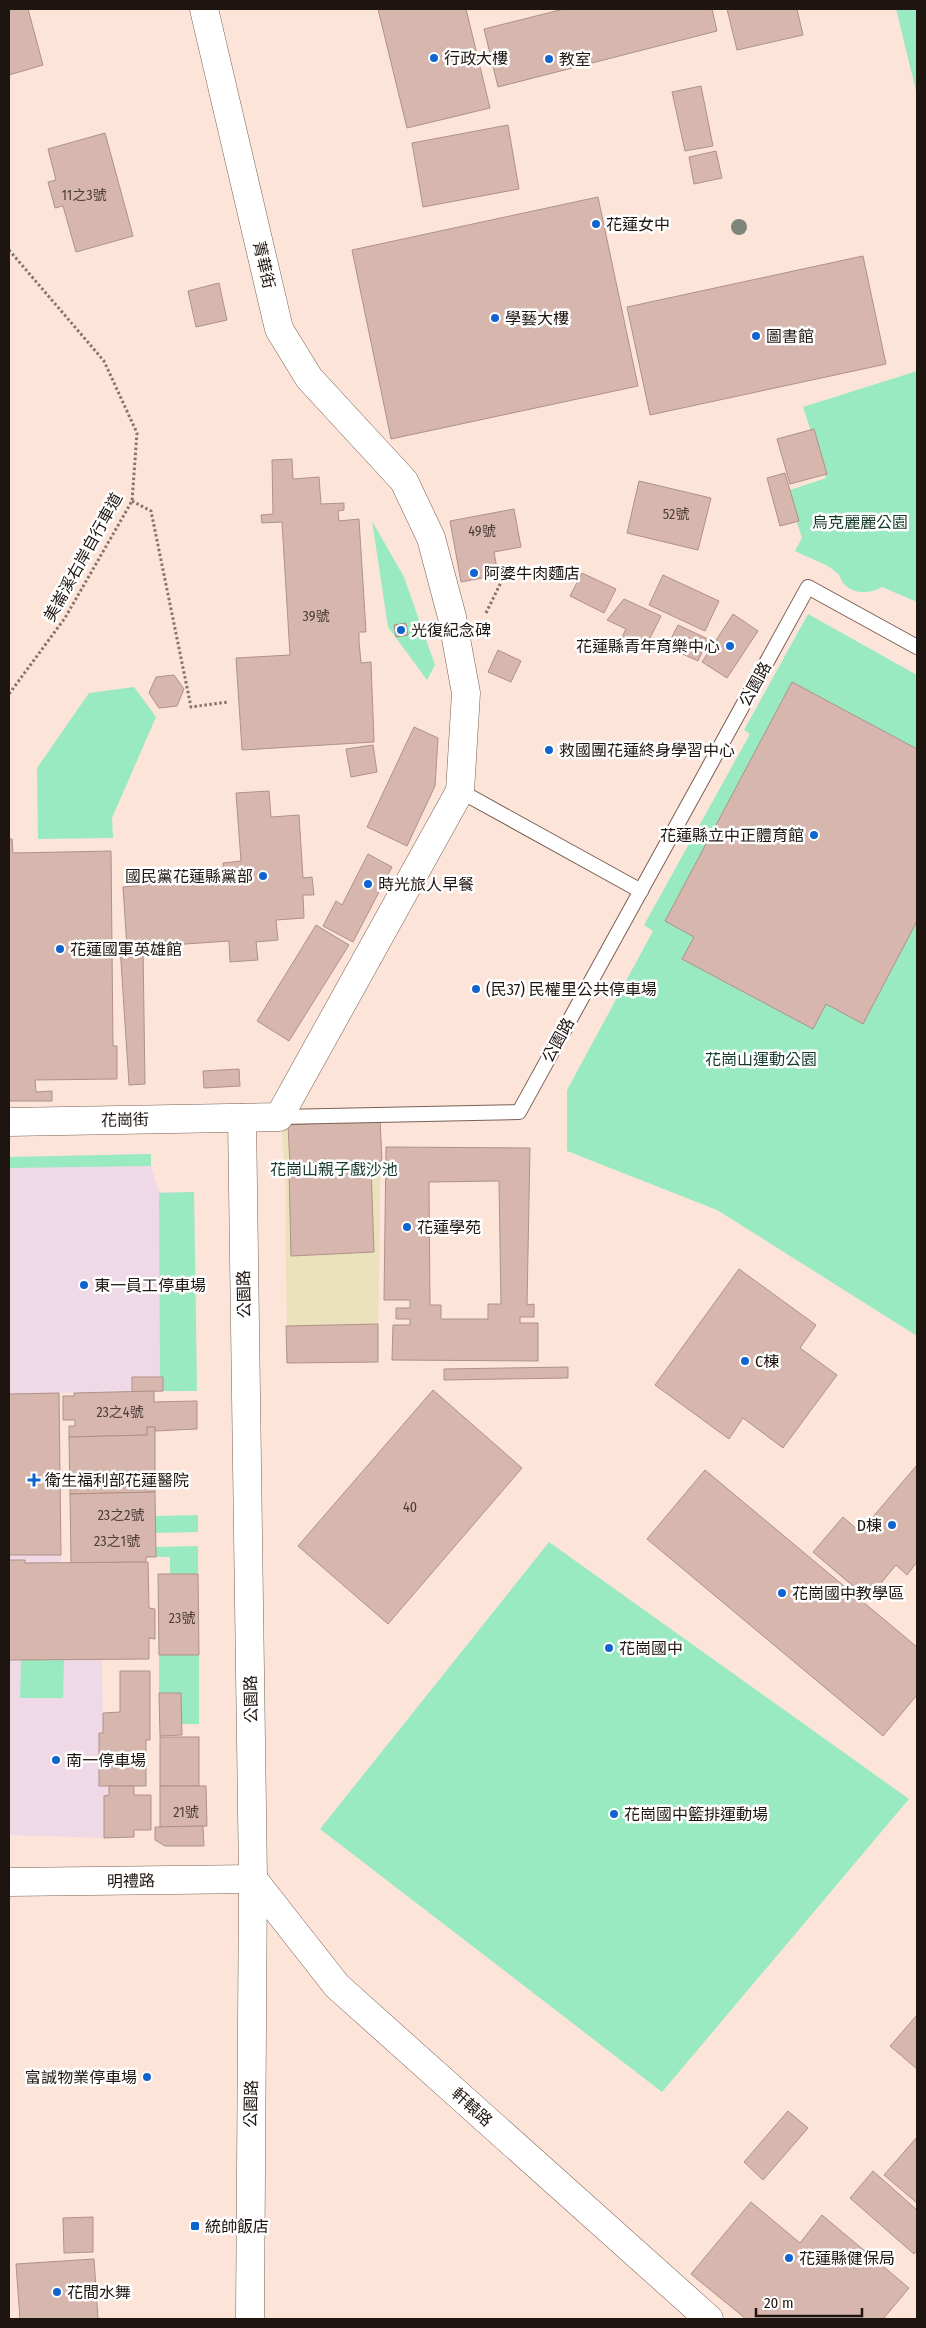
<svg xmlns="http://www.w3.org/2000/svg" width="926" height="2328" font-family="'Fira Sans Condensed','Noto Sans TC',sans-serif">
<rect width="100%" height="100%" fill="#fde4d9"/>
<!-- medical -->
<path fill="#f0d9e6" d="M151,1154v12l8,26h35l3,199 -137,2 -1,13 2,157 87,-1 1,46 6,1v30h-6v20l-47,1 1,73 -4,53h10v9l-5,1v42l-95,-3v-678z"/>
<!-- green -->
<g fill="#9aeac1">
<path d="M896,9h21v86z"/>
<path d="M917,371v231l-35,-15c-12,7 -28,8 -39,-4 -2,-3 -3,-8 -6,-10 -10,-10 -29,-15 -42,-22l7,-13 -15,-47 39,-13 -23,-71z"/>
<path d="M372,521l32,56 31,88 -8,15 -39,-53z"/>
<path d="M808,614l109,61v661l-200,-126 -150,-59v-61l86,-159 -9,-6 106,-191 -6,-4z"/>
<path d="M134,687l22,30 -44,101 1,20 -75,1 -1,-71 52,-75z"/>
<path d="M151,1154v12l-142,2v-11z"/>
<path d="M194,1192l3,199h-34v-14h-3l-1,-184z"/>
<path d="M198,1515v17l-42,1v-17z"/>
<path d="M549,1542l360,257 -247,293 -342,-263z"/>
<path d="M198,1546v28h-28v-17h-14v-10z"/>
<path d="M159,1655h40v69h-18v-31h-22z"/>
<path d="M21,1660h43l-1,38h-43z"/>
</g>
<!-- sand -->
<path fill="#ebe1bc" d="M381,1117l-3,245 -91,1 -2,-194 -4,-46z"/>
<!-- building -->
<g fill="#d6b6ad" stroke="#af9188" fill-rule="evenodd">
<path d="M9,9h19l15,56 -34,10z"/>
<path d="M378,9h88l24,99 -83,20z"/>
<path d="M564,9h148l5,22 -219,56 -14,-58z"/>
<path d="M727,9h70l6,26 -66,15z"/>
<path d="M701,86l12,60 -28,5 -13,-59z"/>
<path d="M508,125l11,64 -96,18 -11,-64z"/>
<path d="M105,133l28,103 -57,16 -13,-46 -8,2 -7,-26 8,-2 -8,-31z"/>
<path d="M716,151l6,27 -28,6 -5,-27z"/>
<path d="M598,197l40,189 -247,53 -39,-189z"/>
<path d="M863,256l23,108 -236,51 -23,-108z"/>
<path d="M219,283l8,37 -31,7 -8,-36z"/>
<path d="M814,429l13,45 -37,10 -13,-45z"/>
<path d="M292,459l1,20 26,-2 2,27 23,-1v7l-6,1 1,10 20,-2 7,113h-7v9l2,22 10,-1 3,80 -132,8 -6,-92 54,-3 -8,-133 -20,1 -1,-8 12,-1 -1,-54z"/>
<path d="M785,473l14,48 -19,5 -13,-48z"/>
<path d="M639,481l72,17 -13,52 -71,-17z"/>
<path d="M514,509l7,38 -27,5 4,23 -37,7 -11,-61z"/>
<path d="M582,573l34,16 -12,24 -34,-17z"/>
<path d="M663,575l56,26 -14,30 -56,-26z"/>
<path d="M624,599l37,17 -16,32 -23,-11 4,-8 -19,-9z"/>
<path d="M733,614l25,17 -31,47 -25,-16z"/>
<path d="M406,623l2,12 -12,2 -2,-12z"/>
<path d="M678,625l30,14 -10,22 -31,-14z"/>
<path d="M498,650l23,11 -10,21 -23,-10z"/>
<path d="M174,675l10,14 -7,17 -18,2 -10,-15 7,-16z"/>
<path d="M792,682l125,67v172l-54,103 -37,-20 -13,25 -131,-70 12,-22 -29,-16z"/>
<path d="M414,727l24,11 -3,48 -28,60 -40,-19z"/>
<path d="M373,745l4,27 -26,5 -5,-28z"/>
<path d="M269,791l2,26 28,-2 4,63 9,-1 2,18h-11l1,23 -28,2 2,20 -22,2 2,18 -28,2 -1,-21 -102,7 -4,-61 21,-2 -1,-8 43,-3 1,9 37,-3 -1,-17 18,-2 -5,-68z"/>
<path d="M9,839h3l1,14 98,-2 2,195h4v33l-82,1 1,12 16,-1v10h-43z"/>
<path d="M368,854l24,13 -39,75 -30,-16 13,-25 6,4z"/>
<path d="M316,925l33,20 -60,96 -32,-20z"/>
<path d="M120,946l23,1 2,137 -16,1z"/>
<path d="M239,1069l1,17 -36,2 -1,-17z"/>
<path d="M380,1120l2,41 -92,5 -2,-41z"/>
<path d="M386,1147l144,1 -3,157 7,-1v13h-14v6h18v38l-146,-1 1,-35h17v-6h-14v-11h14v-8h-26zM499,1181l2,123h-13v15h-47v-14h-11l-1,-123z"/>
<path d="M371,1167l3,85 -83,4 -2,-86z"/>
<path d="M739,1269l77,56 -16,23 37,27 -54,73 -40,-30 -14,21 -74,-54z"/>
<path d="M378,1324v38l-91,1 -1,-37z"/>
<path d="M568,1367v11l-124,2v-11z"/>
<path d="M132,1377h31v14l-31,1z"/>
<path d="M433,1390l89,78 -134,156 -90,-78z"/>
<path d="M154,1391v11l43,-1v28l-42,2v-4h-8v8l-78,2v-11h6v-6h-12v-24h11v-3z"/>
<path d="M59,1393l2,162h-52v-161z"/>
<path d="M147,1427h8v65l-85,2 -1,-57 78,-2z"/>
<path d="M917,1465v97l-10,13 -11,-10 -28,34 -55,-47 30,-35 17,15z"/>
<path d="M705,1470l212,177v48l-34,41 -236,-197z"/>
<path d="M155,1492l1,65h-10v5l-75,1 -1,-69z"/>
<path d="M9,1560h16v3l123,-1 1,46 6,1v30l-6,-1v21l-140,1z"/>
<path d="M158,1574h40l1,81h-40z"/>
<path d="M120,1671h30v69h-4v46h-47v-53h4v-20l17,-1z"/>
<path d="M159,1693h22l1,42 -22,1z"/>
<rect x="160" y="1737" width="39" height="49"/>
<path d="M109,1786h25v9h17v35h-17v7l-30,1v-42l5,-1z"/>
<path d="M160,1786h46l1,40 -47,1z"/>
<path d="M203,1826l1,20h-39l-10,-6v-13z"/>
<path d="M917,2015v54l-27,-23z"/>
<path d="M788,2111l20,17 -45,52 -19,-18z"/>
<path d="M917,2137v66l-33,-28z"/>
<path d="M873,2171l44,39v40l-3,4 -64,-56z"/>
<path d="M751,2202l49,41 22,-28 87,73 -26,31h-137l-55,-45z"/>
<path d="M93,2217v35l-29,1 -1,-35z"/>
<path d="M94,2259l4,60h-78l-4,-55z"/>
</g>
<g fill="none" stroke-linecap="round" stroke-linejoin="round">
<defs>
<g id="service">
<path d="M460,791l181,100"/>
<path d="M279,1117l240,-5 289,-525 109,60"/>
</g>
<g id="minor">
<path d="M242,1118l11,761"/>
<path d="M9,1122l270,-5 181,-326 6,-98 -14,-76 -21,-79 -27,-57 -95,-103 -30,-49 -75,-320"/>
</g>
<g id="tertiary">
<path d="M253,1879l84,107 372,333"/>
<path d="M9,1882l244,-3"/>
<path d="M250,2319l3,-440"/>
</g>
</defs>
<!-- service casing -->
<use href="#service" stroke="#7a6054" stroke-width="16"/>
<!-- minor casing -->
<use href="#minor" stroke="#7a6054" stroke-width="29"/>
<!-- tertiary casing -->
<use href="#tertiary" stroke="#7a6054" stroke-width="29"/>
<!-- path -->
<g stroke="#85746c" stroke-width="3" stroke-dasharray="2.5 2.5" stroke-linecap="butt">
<path d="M9,250l95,111 33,72 -5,68 -67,117 -56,76"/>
<path d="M132,501l19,10 40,196 37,-5"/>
<path d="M486,613l19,-39 32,-5"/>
</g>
<!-- service -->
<use href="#service" stroke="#fff" stroke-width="14"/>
<!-- minor -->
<use href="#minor" stroke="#fff" stroke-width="28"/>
<!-- tertiary -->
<use href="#tertiary" stroke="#fff" stroke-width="28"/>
</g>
<!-- trees -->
<circle fill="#7d8678" cx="739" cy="227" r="8"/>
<!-- markers -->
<g fill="#0f64ce" stroke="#fff" stroke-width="2">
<circle cx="434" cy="58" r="5"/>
<circle cx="549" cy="59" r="5"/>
<circle cx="596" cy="224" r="5"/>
<circle cx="495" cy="318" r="5"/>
<circle cx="756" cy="336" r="5"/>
<circle cx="474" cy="573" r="5"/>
<circle cx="401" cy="630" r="5"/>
<circle cx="730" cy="646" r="5"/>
<circle cx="549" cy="750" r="5"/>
<circle cx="814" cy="835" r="5"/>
<circle cx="263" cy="876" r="5"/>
<circle cx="368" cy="884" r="5"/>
<circle cx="60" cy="949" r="5"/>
<circle cx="476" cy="989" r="5"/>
<circle cx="407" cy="1227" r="5"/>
<circle cx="84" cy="1285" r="5"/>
<circle cx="745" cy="1361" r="5"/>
<path d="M31.5 1472.5h5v5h5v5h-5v5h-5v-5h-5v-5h5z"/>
<circle cx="892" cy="1525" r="5"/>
<circle cx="782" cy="1593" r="5"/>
<circle cx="609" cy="1648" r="5"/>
<circle cx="56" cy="1760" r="5"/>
<circle cx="614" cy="1814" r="5"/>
<circle cx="147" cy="2077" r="5"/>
<rect x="190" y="2221" width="10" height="10" rx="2.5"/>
<circle cx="789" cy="2258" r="5"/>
<circle cx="57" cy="2292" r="5"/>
</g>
<g text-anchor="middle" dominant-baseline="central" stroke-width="5" stroke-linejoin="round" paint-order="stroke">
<!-- number labels -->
<g font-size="14" fill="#4d3d37">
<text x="84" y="195">11之3號</text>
<text x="676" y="514">52號</text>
<text x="482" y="531">49號</text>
<text x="316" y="616">39號</text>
<text x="120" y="1412">23之4號</text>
<text x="410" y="1507">40</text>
<text x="121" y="1515">23之2號</text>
<text x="117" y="1541">23之1號</text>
<text x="182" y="1618">23號</text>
<text x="186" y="1812">21號</text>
</g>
<!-- poi labels -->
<g font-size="16" fill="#1f1510" stroke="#fff" text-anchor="start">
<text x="444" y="58">行政大樓</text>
<text x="559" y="59">教室</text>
<text x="606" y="224">花蓮女中</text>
<text x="505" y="318">學藝大樓</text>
<text x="766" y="336">圖書館</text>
<text x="484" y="573">阿婆牛肉麵店</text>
<text x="411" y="630">光復紀念碑</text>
<text x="720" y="646" text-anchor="end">花蓮縣青年育樂中心</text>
<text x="559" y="750">救國團花蓮終身學習中心</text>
<text x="804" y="835" text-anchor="end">花蓮縣立中正體育館</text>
<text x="253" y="876" text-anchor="end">國民黨花蓮縣黨部</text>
<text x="378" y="884">時光旅人早餐</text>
<text x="70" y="949">花蓮國軍英雄館</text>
<text x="486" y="989">(民37) 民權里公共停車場</text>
<text x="417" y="1227">花蓮學苑</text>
<text x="94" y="1285">東一員工停車場</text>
<text x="755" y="1361">C棟</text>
<text x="45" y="1480">衛生福利部花蓮醫院</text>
<text x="882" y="1525" text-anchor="end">D棟</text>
<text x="792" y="1593">花崗國中教學區</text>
<text x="619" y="1648">花崗國中</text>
<text x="66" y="1760">南一停車場</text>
<text x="624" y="1814">花崗國中籃排運動場</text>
<text x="137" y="2077" text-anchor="end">富誠物業停車場</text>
<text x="205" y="2226">統帥飯店</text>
<text x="799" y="2258">花蓮縣健保局</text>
<text x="67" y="2292">花間水舞</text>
</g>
<!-- street labels -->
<g font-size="16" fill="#1f1510" stroke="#fff">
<text transform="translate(264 265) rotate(77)">菁華街</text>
<text transform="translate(83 557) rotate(-61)">美崙溪右岸自行車道</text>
<text transform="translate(755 684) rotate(-61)">公園路</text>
<text transform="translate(558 1040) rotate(-61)">公園路</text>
<text transform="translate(125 1120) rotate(-1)">花崗街</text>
<text transform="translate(244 1294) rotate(-91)">公園路</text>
<text transform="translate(251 1699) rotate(-91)">公園路</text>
<text transform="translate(131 1881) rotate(-1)">明禮路</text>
<text transform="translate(251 2104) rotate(-89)">公園路</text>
<text transform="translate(472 2107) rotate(42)">軒轅路</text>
</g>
<!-- park labels -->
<g font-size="16" fill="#143928" stroke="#fff">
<text x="860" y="522">烏克麗麗公園</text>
<text x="761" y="1059">花崗山運動公園</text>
<text x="334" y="1169">花崗山親子戲沙池</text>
</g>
</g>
<!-- border -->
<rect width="926" height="2328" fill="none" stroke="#1f1510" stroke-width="20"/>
<!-- scale -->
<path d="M756 2308v8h106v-8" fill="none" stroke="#1f1510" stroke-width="2.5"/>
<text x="764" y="2308" font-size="15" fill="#1f1510" stroke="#ffffff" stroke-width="4" paint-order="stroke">20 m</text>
</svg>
